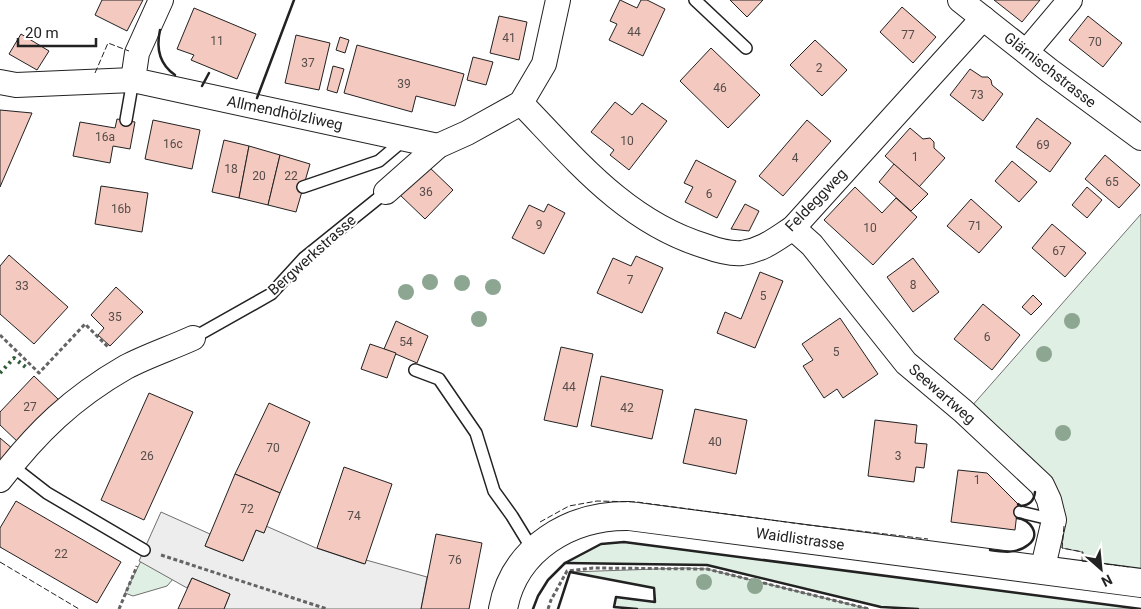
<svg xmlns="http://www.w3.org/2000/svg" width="1141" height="609" font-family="Roboto,sans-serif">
<rect width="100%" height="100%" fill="#fff"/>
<!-- green -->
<g fill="#e0efe3" stroke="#6f6f6f">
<path d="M1141,214v355l-59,-8v-9l-20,-4 2,-24 -93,-117z"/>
<path d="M624,542l53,7 464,60h-223l-37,-2 -174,-42 -142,-2 36,-19z"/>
<path d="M141,561l32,18 -6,7 -34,10 -8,-3z"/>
<path d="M686,568l21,1 162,40h-232l-23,-2 2,-10 38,5v-14l-84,-16z"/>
</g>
<!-- parking -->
<path fill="#ededed" stroke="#6f6f6f" d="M161,512l49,22 -5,12 38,15 13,-31 8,3 2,-7 50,22 48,16 2,-4 61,17 -6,32h-197l6,-15 -38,-16 -5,10 -48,-27z"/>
<!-- building -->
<g fill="#f3c9c0" stroke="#222">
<path d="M102,0h41l-16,31 -32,-16z"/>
<path d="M620,0l17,8 4,-8h6l18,9 -22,47 -34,-16 8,-16 -7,-3z"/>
<path d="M730,0h33l-16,17z"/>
<path d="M994,0h46l-18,22z"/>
<path d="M902,7l34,30 -23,26 -33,-31z"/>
<path d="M194,8l62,26 -19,45 -46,-19 3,-5 -17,-6z"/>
<path d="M499,16l28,6 -8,38 -29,-7z"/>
<path d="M1088,16l34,27 -19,24 -34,-27z"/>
<path d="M21,34l28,17 -12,19 -28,-16z"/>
<path d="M296,35l34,8 -11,47 -34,-7z"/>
<path d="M340,37l9,3 -4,13 -9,-3z"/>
<path d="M815,40l32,30 -25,26 -32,-31z"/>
<path d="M357,45l107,29 -9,32 -39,-10 -4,16 -68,-19z"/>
<path d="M711,48l49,47 -32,33 -48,-47z"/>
<path d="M473,57l20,5 -7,23 -19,-5z"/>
<path d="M333,66l11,3 -7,24 -10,-3z"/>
<path d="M970,69l12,8h6l3,3 1,5 11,9 -20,27 -33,-26z"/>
<path d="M615,102l17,13 10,-12 25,18 -38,49 -19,-15 4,-5 -23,-18z"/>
<path d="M0,110l32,3 -32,74z"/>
<path d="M1037,118l34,25 -21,29 -34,-25z"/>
<path d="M117,119l18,3 -5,27 -17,-3 -3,17 -37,-7 7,-34 35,6z"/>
<path d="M153,120l47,10 -8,39 -47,-10z"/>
<path d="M807,120l24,21 -48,55 -24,-20z"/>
<path d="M910,128l13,11 7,-1 4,4v6l11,10 -26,29 -34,-31z"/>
<path d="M224,140l25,6 -10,52 -27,-6z"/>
<path d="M249,146l31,9 -12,50 -29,-7z"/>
<path d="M280,155l30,9 -14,48 -28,-7z"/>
<path d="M1105,155l35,30 -21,23 -34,-29z"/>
<path d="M696,160l40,21 -19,37 -32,-16 8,-15 -9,-4z"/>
<path d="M1012,161l25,21 -18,20 -24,-21z"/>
<path d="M894,164l34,30 -17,17 -32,-29z"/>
<path d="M427,165l26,25 -28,29 -26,-25z"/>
<path d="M101,186l47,7 -6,39 -47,-8z"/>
<path d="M855,187l27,26 14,-15 21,19 -44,48 -49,-45z"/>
<path d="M1087,187l15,13 -15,18 -15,-13z"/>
<path d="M971,199l31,28 -23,26 -32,-27z"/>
<path d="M548,204l17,9 -21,41 -32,-16 17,-33 15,7z"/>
<path d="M745,204l14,7 -10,20 -18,-2z"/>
<path d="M1052,224l34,29 -21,24 -33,-29z"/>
<path d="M9,255l59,52 -34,37 -34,-30v-48z"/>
<path d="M636,256l27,12 -21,45 -45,-20 16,-35 18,8z"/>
<path d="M913,258l26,34 -26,20 -26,-35z"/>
<path d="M760,272l23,9 -28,67 -38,-15 8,-21 16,7z"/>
<path d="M116,287l27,25 -33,34 -12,-11 6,-7 -13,-13z"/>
<path d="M1033,295l9,9 -11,11 -9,-8z"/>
<path d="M983,304l37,31 -28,35 -38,-31z"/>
<path d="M840,318l38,56 -35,24 -6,-9 -13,9 -21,-32 10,-6 -11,-16z"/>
<path d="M396,321l32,15 -11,27 -33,-14z"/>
<path d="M370,344l26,9 -9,25 -26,-9z"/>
<path d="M561,347l32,7 -16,73 -33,-7z"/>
<path d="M34,376l26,25 -41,42 -19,-18v-13z"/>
<path d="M601,376l62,14 -11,49 -61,-13z"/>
<path d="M149,393l44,19 -49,108 -43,-20z"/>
<path d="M269,403l41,19 -30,71 -45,-19z"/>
<path d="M695,409l52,11 -11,54 -53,-11z"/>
<path d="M875,420l42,5 -2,18 12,1 -3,24 -8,-1 -2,15 -46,-6z"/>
<path d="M0,438l13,11 -13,15z"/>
<path d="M344,467l48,17 -27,80 -48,-16z"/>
<path d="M958,470l29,3 31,31 -3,26 -64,-8z"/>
<path d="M235,474l45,19 -16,40 -8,-3 -13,31 -38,-15z"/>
<path d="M16,501l105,61 -24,41 -97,-56v-19z"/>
<path d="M436,534l46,9 -13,66h-48z"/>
<path d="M192,578l38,16 -6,15h-46z"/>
</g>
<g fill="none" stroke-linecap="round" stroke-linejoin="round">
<defs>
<g id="service">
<path d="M695,0l51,48"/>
<path d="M126,120l7,-40"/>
<path d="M303,187l76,-26 26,-22"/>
<path d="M193,338l78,-44 33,-36 82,-66"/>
<path d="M415,370l24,9 37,54 18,58 18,25 22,36"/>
<path d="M11,465l36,28 97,57"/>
<path d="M1020,512l34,8"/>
</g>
<g id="minor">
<path d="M161,0l-24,53 -4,27 305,66"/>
<path d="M960,0l90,71 91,67"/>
<path d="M1027,51l43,-51"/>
<path d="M0,82l16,3 117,-5"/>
<path d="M521,103c55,57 105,119 184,143 11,4 26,8 37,7 21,-3 34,-14 51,-25l190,-210"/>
<path d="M386,192l52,-46 29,-13 54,-30 23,-39 14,-64"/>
<path d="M793,228l19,17 94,118 57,48 79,74 7,15 5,20 -12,51"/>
<path d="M0,480c37,-48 72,-82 126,-113 21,-11 45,-19 67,-29"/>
</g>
<path id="secondary" d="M503,609c11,-61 68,-94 126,-93l512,67"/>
</defs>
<!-- service casing -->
<use href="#service" stroke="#222" stroke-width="14"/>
<!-- minor casing -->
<use href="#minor" stroke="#222" stroke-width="26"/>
<!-- secondary casing -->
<use href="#secondary" stroke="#222" stroke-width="30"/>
<!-- path -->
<g stroke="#646464" stroke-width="3" stroke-dasharray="4 2.5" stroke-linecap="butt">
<path d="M0,335l39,38 46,-49 24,24"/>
<path d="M161,555l166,54"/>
<path d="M119,609l18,-43"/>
<path d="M548,609l3,-9 16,-29 26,-3 114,1 162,40"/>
</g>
<!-- service -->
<use href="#service" stroke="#fff" stroke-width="11"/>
<!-- minor -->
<use href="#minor" stroke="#fff" stroke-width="24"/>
<!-- secondary -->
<use href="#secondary" stroke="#fff" stroke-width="28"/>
<!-- hedge -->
<path stroke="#2f5e38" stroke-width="4" stroke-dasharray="2.5 4" stroke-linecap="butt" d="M0,373l14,-15 14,11"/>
<!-- fence -->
<g stroke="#222" stroke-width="1" stroke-dasharray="6 2.5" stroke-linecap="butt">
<path d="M95,73l13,-30 21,8"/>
<path d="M540,522l29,-16 28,-5 40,1 171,23 120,14"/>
<path d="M1064,526l-2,22 21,4 -1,9 47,6"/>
<path d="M0,562l79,47"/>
</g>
<!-- wall -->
<g stroke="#222" stroke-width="2.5">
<path d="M160,30c-4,18 -1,34 15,45"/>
<path d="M202,86l7,-13"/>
<path d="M257,98l37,-98"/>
<path d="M1018,504l3,2c9,-1 13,-5 14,-14"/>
<path d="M990,550c13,2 27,4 38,-5 14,-10 2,-26 -11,-27"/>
<path d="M565,563l142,2 174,42 37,2"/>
<path d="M533,609l5,-13 10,-16 17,-17 36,-19 23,-2 517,67"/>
<path d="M558,609l12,-37 84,16 1,14 -39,-5 -2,10 23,2"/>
</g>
</g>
<!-- trees -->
<g fill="#8da692">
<circle cx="430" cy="282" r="8"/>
<circle cx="462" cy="283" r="8"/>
<circle cx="493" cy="287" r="8"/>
<circle cx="406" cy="292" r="8"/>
<circle cx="479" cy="319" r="8"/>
<circle cx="1072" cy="321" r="8"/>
<circle cx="1044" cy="354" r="8"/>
<circle cx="1063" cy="433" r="8"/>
<circle cx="704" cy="582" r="8"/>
<circle cx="755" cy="586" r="8"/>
</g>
<g text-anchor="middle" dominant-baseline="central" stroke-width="4" stroke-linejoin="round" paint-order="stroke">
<!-- number labels -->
<g font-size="12" fill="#564c4a">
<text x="634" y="32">44</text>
<text x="908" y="35">77</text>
<text x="509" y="38">41</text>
<text x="217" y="41">11</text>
<text x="1095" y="42">70</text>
<text x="308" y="63">37</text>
<text x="819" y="68">2</text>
<text x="404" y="84">39</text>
<text x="720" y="88">46</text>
<text x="977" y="95">73</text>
<text x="105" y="137">16a</text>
<text x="627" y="141">10</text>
<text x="173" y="144">16c</text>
<text x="1043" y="145">69</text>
<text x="915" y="157">1</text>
<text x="795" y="158">4</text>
<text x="231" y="169">18</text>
<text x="259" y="176">20</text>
<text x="291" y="176">22</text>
<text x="1112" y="182">65</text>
<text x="426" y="192">36</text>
<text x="709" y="194">6</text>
<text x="121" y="209">16b</text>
<text x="539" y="225">9</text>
<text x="975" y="226">71</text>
<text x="870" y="228">10</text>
<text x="1059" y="251">67</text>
<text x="630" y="280">7</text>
<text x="913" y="285">8</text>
<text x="22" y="286">33</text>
<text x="763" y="296">5</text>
<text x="115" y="317">35</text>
<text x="987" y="337">6</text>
<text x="406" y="342">54</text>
<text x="836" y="352">5</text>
<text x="569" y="387">44</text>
<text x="30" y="407">27</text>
<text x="627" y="408">42</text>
<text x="715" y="442">40</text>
<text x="273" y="448">70</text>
<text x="147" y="456">26</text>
<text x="898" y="456">3</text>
<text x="977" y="480">1</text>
<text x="247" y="509">72</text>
<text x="354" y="516">74</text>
<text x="61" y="554">22</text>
<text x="455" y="560">76</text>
</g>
<!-- street labels -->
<g font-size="15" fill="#222" stroke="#fff">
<text transform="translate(1050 70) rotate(38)">Glärnischstrasse</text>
<text transform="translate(285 113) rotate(12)">Allmendhölzliweg</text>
<text transform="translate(816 200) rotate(-46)">Feldeggweg</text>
<text transform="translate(312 255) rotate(-42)">Bergwerkstrasse</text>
<text transform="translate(942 394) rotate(41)">Seewartweg</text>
<text transform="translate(800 539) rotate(8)">Waidlistrasse</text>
</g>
</g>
<!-- north arrow -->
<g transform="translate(1101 569) rotate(153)" stroke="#ffffff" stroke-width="4" paint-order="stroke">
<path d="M0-4L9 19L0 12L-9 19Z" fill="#222222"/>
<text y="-8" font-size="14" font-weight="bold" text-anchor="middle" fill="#222222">N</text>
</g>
<!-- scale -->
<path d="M18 38v8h78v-8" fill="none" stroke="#222222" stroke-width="2.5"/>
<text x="25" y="38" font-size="15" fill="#222222" stroke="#ffffff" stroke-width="4" paint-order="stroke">20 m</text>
</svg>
